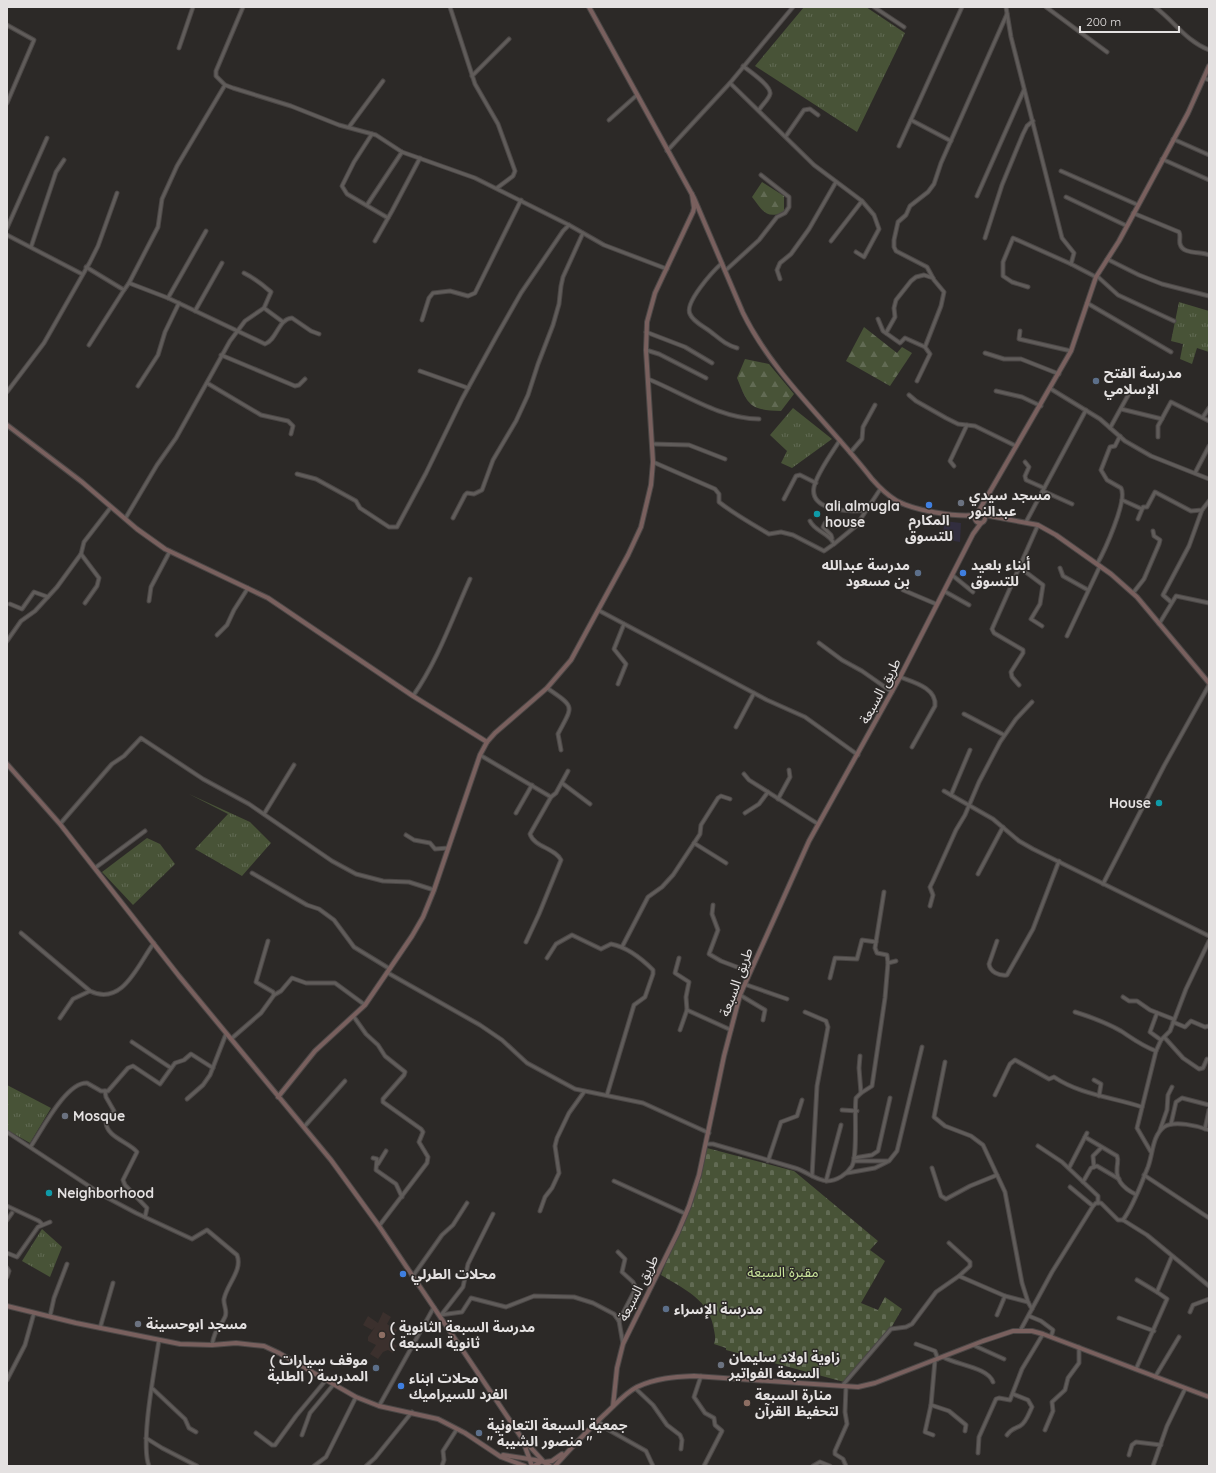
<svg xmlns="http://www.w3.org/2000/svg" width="1216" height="1473" font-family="Quicksand,'Noto Sans Arabic',sans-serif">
<defs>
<pattern id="grass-tufts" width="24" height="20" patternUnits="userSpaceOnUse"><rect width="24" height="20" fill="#485337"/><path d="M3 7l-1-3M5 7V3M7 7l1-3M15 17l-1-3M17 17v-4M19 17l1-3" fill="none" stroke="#626b54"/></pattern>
<pattern id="forest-firs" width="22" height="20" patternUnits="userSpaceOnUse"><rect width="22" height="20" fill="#485337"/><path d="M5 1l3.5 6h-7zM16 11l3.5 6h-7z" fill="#626b54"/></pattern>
<pattern id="cemetery-stones" width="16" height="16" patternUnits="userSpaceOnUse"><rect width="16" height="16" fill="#485337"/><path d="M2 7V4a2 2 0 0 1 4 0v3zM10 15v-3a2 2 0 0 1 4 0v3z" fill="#626b54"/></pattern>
</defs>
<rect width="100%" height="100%" fill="#2c2927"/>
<!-- built -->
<path fill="#3b302d" d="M383,1312l8,5 -4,7 10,6 -6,12 6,4 -4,7 -5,-3 -5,2 -5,7 -8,-5 6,-9 -8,-4v-4l7,-10 -3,3 -9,-5 5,-9 10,7z"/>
<!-- medical -->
<path fill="#322e3f" d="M944,521l17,2 -1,19 -17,-3z"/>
<!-- grass -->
<g fill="url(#grass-tufts)">
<path d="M804,7h62l39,26 -48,99 -102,-66z"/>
<path d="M1179,302l30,9v41l-12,-4 -5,16 -12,-5 3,-15 -12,-3z"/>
<path d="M793,408l39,31 -40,29 -11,-5 6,-12 -17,-16z"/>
<path d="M189,794l61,28 21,21 -29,33 -47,-27 33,-35z"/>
<path d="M147,838l13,6 15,20 -42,41 -31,-33z"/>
<path d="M7,1085l44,23 -21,35 -23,-13z"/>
<path d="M42,1229l20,18 -12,30 -28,-16z"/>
</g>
<!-- forest -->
<g fill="url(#forest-firs)">
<path d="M762,182l22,14v16c-18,8 -22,-2 -32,-15z"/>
<path d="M864,327l33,26 5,-6 10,6 -22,33 -44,-25z"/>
<path d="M745,359l24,5 25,30 -13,17c-32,-1 -33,-6 -44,-33z"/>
</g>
<!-- cemetery -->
<path fill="url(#cemetery-stones)" d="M707,1148l87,23 84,70 -8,9 15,11 -24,42 17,7 7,-13 17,12 -11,19 -47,54 -118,-32v-2l-12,-4c2,-6 1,-8 0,-14 -4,-30 -30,-41 -53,-55l41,-107z"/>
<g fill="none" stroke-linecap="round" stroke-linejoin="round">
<defs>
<g id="street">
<path d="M243,7l-27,64v5l9,9 8,3 58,18 48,19 37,10 26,17 73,26 94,47 35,20 63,24"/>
<path d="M450,7l25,77 23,40 17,47 -2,5 -16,12"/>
<path d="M874,7l30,20"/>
<path d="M1006,7l5,30 51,201 12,15 -3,11 25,13"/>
<path d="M1046,7l61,45"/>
<path d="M1155,7c19,14 31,34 54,43"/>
<path d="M7,25l27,15 -27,63"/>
<path d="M179,48l14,-41"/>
<path d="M743,66c6,5 29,20 27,28 -1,5 -8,11 -11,16"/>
<path d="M472,76l37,-37"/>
<path d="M1204,78l5,2"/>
<path d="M730,83l84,82 48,36 12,14 5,14 -15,28 -8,-5"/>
<path d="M609,120l28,-25"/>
<path d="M911,120l40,21"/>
<path d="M349,127l34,-46"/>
<path d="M372,134l-18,28 -12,24 5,8 41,24"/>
<path d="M786,136l18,-26 6,-1 8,6"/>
<path d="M1173,139l36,16"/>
<path d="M899,146l63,-139"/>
<path d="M667,151l63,-68 63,-76"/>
<path d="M1162,159l47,21"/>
<path d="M1061,171l77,34"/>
<path d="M977,196l47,-106"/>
<path d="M1066,197l61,29"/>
<path d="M367,205l35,-53"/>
<path d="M1133,213l46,19c2,4 0,7 1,12 3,11 21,7 29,11"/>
<path d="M7,228l40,-90"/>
<path d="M7,235l75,39"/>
<path d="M985,238l17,-53 21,-51 4,-8 6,-5"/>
<path d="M375,241l17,-30 28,-53"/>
<path d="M831,241l31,-40"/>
<path d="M31,247l25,-75 8,-12"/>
<path d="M1107,259l32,16 23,9 47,12"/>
<path d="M722,263c-9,8 -38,40 -32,51 3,8 15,13 21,18 9,7 15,13 26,16"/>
<path d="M86,267l38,23 5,-7 39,15 97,46c12,-4 13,-25 27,-26l19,13 8,3"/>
<path d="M725,271l34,-31 18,-23 8,-4 4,-6v-10l-28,-22"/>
<path d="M244,273c10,5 19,12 27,19l-7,16"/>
<path d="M1097,276l21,19 56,26"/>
<path d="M780,279l-3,-9 3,-7 11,-9 18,-25 27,-47"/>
<path d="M129,283l29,-56 4,-28 15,-33 48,-81"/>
<path d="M1028,287l-16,-5 -9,-6v-14l10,-24 58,26"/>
<path d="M168,298l38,-67"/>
<path d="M1087,303l84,49"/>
<path d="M195,311l27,-48"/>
<path d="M878,319l5,12 17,12 5,-5 20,9"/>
<path d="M422,320l7,-22 4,-5 17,-2 18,5 7,-3 46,-93"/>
<path d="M1020,331l-1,8 52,12"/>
<path d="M646,332l39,15 27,16"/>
<path d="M886,333l9,-16 -1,-9 2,-8 15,-19 5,-4 8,-2 9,3"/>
<path d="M89,345l35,-55"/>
<path d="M646,350l13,4 47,24"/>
<path d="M985,353l19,6h17l38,15"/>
<path d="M221,355l74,31 4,-1 6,-6"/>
<path d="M420,371l48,17"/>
<path d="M648,379c35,14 72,40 111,40"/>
<path d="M917,381l13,-27 -5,-7 16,-41 3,-14 -10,-12 -7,-13 -31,-16 -2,-4v-7l4,-18 8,-7 4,-9 18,-14 6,-8 7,-21 66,-149"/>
<path d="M207,383l54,32 27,6 5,5 -2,8"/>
<path d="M138,386l20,-31 7,-23 14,-29"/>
<path d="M1051,389l49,30 25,22 26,15 58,23"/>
<path d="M996,391l26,6 19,9"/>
<path d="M7,392l37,-49 46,-81 8,-16 19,-53"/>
<path d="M909,395l7,6 30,17 12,6 17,2 41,20"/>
<path d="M1121,409l41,10"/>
<path d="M1203,417l6,-9"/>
<path d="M1110,428l21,-38"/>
<path d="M1158,437v-11l13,-24 38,19"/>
<path d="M840,440c-8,13 -23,33 -26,47 -5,25 39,25 53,23"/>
<path d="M653,444l36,1 36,14"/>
<path d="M850,453l12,-14 1,-12 12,-22"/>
<path d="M653,462l62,27 4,5v8c15,12 33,22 50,32l12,-2 12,3 31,16 10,-7"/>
<path d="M1025,462l4,5 -4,9 1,4 18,8"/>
<path d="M954,466l-4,-5 17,-36"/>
<path d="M1195,473l14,-27"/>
<path d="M297,474l19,5 40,22 4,7 29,19h8l29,-54 36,-74 34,-62 25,-44 42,-62 6,-6"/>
<path d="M1043,491l29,13"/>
<path d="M784,499l12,-23 4,-1 16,8"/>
<path d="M1122,500l20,9"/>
<path d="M453,518l12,-23 2,-2 7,1 8,-4 11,-30 23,-39 12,-26 10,-31 15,-39 6,-21 2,-18 2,-9 20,-44"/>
<path d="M125,519l32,-54 19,-27 54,-97 15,-20 19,-13 19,14"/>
<path d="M1138,519l5,-12h4l8,-15 36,19 11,-1 7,-9"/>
<path d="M810,521c5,11 20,12 24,23l22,-18 25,-38"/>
<path d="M1026,522l60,-112"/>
<path d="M825,523l-2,4 8,8 1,3"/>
<path d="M81,554l18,24 -2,8 -12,17"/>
<path d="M1097,564c7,-12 31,-64 24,-76l-14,-8 -6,-10 9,-23 5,-1 5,-10"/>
<path d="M1019,567l24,18 -3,19 -9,15 11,7"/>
<path d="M1060,568l3,8 25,14"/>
<path d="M952,575l21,17"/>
<path d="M903,590l33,14"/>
<path d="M944,591l25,14"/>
<path d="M1133,593l11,-14 15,-35 1,-4 -6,-4 -1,-5"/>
<path d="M149,601l2,-14 19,-36"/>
<path d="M1171,602l-8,-7 26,-49 13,-36"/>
<path d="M10,604l12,5 12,-17 14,5"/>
<path d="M598,610l169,90 38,17 53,38"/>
<path d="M1159,624l17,-28 33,7"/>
<path d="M217,635l10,-10 7,-15 14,-22"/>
<path d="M1067,636l33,-70"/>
<path d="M7,641l14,-20 14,-10 22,-24 24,-33 3,-12 27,-35"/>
<path d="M819,643l23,17 20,11 30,21"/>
<path d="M900,677c13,5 37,11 35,29l-23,41"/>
<path d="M618,684l8,-20 -12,-15 10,-25"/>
<path d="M1019,685l-7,-8 -1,-5 12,-19v-3l-29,-17 -2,-4 46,-104"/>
<path d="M547,688c29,20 26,17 11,46l3,16"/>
<path d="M413,696c25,-36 39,-77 57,-117"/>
<path d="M964,714l40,21"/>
<path d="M736,727l18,-34"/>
<path d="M480,755l71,42"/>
<path d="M744,774l5,6 69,44"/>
<path d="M562,783l28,21"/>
<path d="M944,791l49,28 26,22 14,8 176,87"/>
<path d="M951,795l19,-45"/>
<path d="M778,799l12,-22 -1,-7"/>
<path d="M516,813l16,-28"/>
<path d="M745,813l14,-9 9,-12"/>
<path d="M264,814l30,-49"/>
<path d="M60,824l45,-52 7,-8 12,-8 17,-18 62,41 46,25 83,57 24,13 27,7 26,1 25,8"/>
<path d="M406,835l8,5 16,3 5,6 13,-1"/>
<path d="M694,843l32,20"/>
<path d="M95,868l50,-37"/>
<path d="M252,873l55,32 12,4 15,11 20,27 36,22"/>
<path d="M978,874l25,-47"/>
<path d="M1103,884l61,-118 45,-81"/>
<path d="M884,892l-9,56 2,5 10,2 1,8"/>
<path d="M713,905l-1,9 6,16 -9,24 12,7 29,11"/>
<path d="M930,906l3,-11 -3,-8 3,-6 23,-51 9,-15 14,-33 21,-40 16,-23 16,-17"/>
<path d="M21,933l69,58c33,16 48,-27 64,-48"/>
<path d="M997,941l-8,23c1,8 10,12 18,11l26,-46 26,-68"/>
<path d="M526,942l13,-28 22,-54c-6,-12 -27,-13 -31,-26l21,-37 5,-4 12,-22"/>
<path d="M622,947l26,-50 14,-10 11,-12 27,-41 1,-9 17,-27 3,-2 9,3"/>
<path d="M547,958l9,-14 16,-9 29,14 10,-5c16,3 31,15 42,26v4l-8,23 -11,8 -27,90"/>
<path d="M679,958l-4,15 14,9 -3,15 1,13"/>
<path d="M388,973l92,52 22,15 25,23 48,26 68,14 66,30"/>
<path d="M830,978l5,-20 22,1 5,-19 14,2"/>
<path d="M744,984l43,15"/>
<path d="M274,995l7,-4 11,-13 14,5h29l30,22"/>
<path d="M740,995l25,15 -2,10"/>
<path d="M1123,997l6,4h8l13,9 23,9"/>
<path d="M805,1012l21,9 2,6 -11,59 -5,90"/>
<path d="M1075,1012c16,5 32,11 46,19 12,8 21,15 35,20"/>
<path d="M1157,1013l-7,19 11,8"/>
<path d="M354,1017l12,17 12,11 7,11 20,16 -1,3 -21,24v3l38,27 2,3 -4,10 9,15 -1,6 -48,63"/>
<path d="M60,1018l13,-19 17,-8"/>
<path d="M1173,1022l12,5 6,-6 14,6 4,-1"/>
<path d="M680,1030l7,-20 44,20"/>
<path d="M1165,1038l18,20 16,11 4,-1 4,-9"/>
<path d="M231,1039l30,-26 13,-18 -1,-3 -17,-10 12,-41"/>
<path d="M132,1042l39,26"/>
<path d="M860,1056l-1,12 2,25"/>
<path d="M945,1062l-11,55 11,9 26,10 12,9 22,47 17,91 6,19 4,7"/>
<path d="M1094,1080l7,4 -2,12"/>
<path d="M105,1091l1,6 8,14 -8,11c0,15 23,20 31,30l-14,28 2,5 22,23 -2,9"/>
<path d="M995,1095l15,-31 5,-4 34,19 5,-2c27,18 58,20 88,30"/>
<path d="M187,1099l16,-14 7,-10 16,-41"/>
<path d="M842,1110l15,1"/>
<path d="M1171,1124l5,-22 6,-4 27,7"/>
<path d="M304,1127l41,-46"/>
<path d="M1205,1129l4,-19"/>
<path d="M1160,1130l7,-20 1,-15 4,-8"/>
<path d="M7,1132l97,64 32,17 56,26 15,-9 30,25c6,15 -10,29 -13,44 -1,6 4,12 1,18 -6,13 -10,11 -13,28"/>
<path d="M1085,1137l32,19c2,5 0,7 0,13 -1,12 8,20 18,25"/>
<path d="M707,1144h6c27,8 55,16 82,24 11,3 20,12 32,13 10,0 20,-7 25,-15 6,-12 2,-53 4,-68l5,-5 11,-7 13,-88 3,-35 8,-2"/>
<path d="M31,1146c11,-16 35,-64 56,-63l14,8h7l20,-23 5,-2 27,18 15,-21 9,-3 7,-6 22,14"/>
<path d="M1038,1146l24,16 36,34v7"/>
<path d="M1151,1152l-14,-24 19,-77 5,-11 9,-9 16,-42 23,-48"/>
<path d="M373,1158l4,1 -1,11 20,14 6,13"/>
<path d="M854,1158l18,-3 6,-4 12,-53"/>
<path d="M768,1161l13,-39 16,-6 5,-16"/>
<path d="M854,1161h35l8,-10 25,-104"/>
<path d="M378,1164l8,-13"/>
<path d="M1094,1167l-1,-11 8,-8"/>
<path d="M932,1168l9,28 5,3 24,-13 27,-11"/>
<path d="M1069,1168l18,-35"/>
<path d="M847,1173l28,-5 12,-6"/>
<path d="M1144,1175l65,43"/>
<path d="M614,1181l72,33"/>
<path d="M826,1181l15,-56"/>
<path d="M1083,1182l8,-14 6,-2 22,13"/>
<path d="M1070,1187l23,19"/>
<path d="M7,1206l32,15 3,3"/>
<path d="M540,1211l5,-14 7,-9 7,-15 -4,-27 2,-8 12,-25 15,-21"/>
<path d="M7,1220l5,-7"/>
<path d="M1123,1220l24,15 62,51"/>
<path d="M949,1243l21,19v4l-11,10"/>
<path d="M618,1252l7,7 -3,13 11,10 3,6 -17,33"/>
<path d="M7,1253l10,4 21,-30 12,-5"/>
<path d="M7,1268l2,3 -2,6"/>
<path d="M413,1276l29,-41 11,-10 14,-22"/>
<path d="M1137,1280l20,12"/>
<path d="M1190,1312l3,-7 16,-6"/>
<path d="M442,1314l21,-27 5,-23 25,-50"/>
<path d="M440,1315l22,-3 9,-14 35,9 28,-11 40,1 19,6 21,11 5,7 4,23"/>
<path d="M997,1315l8,-19"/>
<path d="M50,1316l4,-18 13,-34"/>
<path d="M1029,1316l12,5 12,9 -2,7"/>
<path d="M1119,1318l35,13"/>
<path d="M100,1328l13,-45"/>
<path d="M1020,1331l32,-59 41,-66 3,-3h5l17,17h5c11,-15 18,-36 25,-53 5,-13 4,-31 16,-40 10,-7 34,-1 45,3"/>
<path d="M916,1344l19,7 3,8"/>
<path d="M973,1345l31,14"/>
<path d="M943,1357c13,8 45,10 50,25"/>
<path d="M1136,1369l31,-70 -10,-7 15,-36"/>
<path d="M701,1376l-7,21 11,16 9,5 1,7 7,6 -18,35"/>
<path d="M1155,1377l24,-40"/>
<path d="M7,1380l18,-35 9,-32"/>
<path d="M842,1386l49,-57 15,-2 6,-3 24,-32 23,-16 46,20 23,6"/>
<path d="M635,1388l18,17 14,20 13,10 2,5 -1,9"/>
<path d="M153,1389l32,30 4,9 7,4"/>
<path d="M931,1405l18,6 17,14 -1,6"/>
<path d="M379,1406l55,-99"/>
<path d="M598,1421l9,8 39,22 7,15"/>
<path d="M1045,1430l8,-19 -1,-9 13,-12 3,-12 11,-15v-16"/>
<path d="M256,1433l16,12h3l21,-29 30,-36"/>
<path d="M302,1435l8,-22 24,-29"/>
<path d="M933,1435l-8,-3 6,-27 4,-45"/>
<path d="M1007,1435c4,-6 7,-6 13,-9 6,-3 9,-13 12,-19l-4,-7 -15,-6"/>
<path d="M146,1438l16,10 35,18"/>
<path d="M978,1453l1,-16 17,-38 3,-1 11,2 12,-31 21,-35"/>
<path d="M1129,1455l3,-10 4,-3 25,3"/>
<path d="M149,1466c-9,-23 6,-98 10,-126"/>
<path d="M314,1466l12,-9 30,-60"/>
<path d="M366,1466l9,-8 37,-46"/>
<path d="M442,1466l2,-6 -1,-9 14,-22"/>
<path d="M813,1466l7,-4 10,4"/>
<path d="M846,1466l-3,-7 -8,-5v-3l12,-27 -2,-12 1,-25"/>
<path d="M1153,1466l14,-40 18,-37"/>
</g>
<g id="secondary">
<path d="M589,7l105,191 49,115c31,63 86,110 129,166 7,8 15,16 25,22 19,10 57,16 79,14"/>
<path d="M7,425l75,57 55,47 28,20 103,49 145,98 74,46"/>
<circle cx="980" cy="518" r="5"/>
<path d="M977,514l94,-163 25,-74 23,-36 69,-128 21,-47"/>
<path d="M984,515l54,10 18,10 55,39 26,23 72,86"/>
<path d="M7,764l53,60 119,152 152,184 48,66 142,211 23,25"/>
<path d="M278,1097l37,-46 50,-46 47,-69 11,-19 11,-27 46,-135 7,-13 8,-9 52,-45 24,-28 57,-105 13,-28 10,-42 2,-23 -7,-112 1,-28 8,-29 38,-81 1,-4 -2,-14"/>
<path d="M7,1306l69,17 104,21 32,1 24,-2 28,3 15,7 77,44 23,9 59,13 27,14 36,24 24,9"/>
<path d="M613,1406l4,-38 6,-24 55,-112 11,-26 10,-31 25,-119 16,-61 69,-154 91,-164 73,-143 8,-11"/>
<path d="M523,1441l9,25"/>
<path d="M503,1455l39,6"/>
<path d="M545,1462l7,-1 10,-7"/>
<path d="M534,1466l8,-5 8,5"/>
<path d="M555,1466c16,-18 32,-35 49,-51 11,-10 21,-22 33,-28 19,-9 37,-10 57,-11l164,11 17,-4 108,-42 30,-10h19l11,3 166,63"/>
</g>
</defs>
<!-- street casing -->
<use href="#street" stroke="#4b4746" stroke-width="5"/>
<!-- secondary casing -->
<use href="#secondary" stroke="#4b4746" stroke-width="6"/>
<!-- street -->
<use href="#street" stroke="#605c5a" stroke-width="3"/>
<!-- secondary -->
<use href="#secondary" stroke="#79605e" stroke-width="4"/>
</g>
<!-- markers -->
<g fill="#5c6f8a" stroke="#2c2927" stroke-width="1.5">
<circle cx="1096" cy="381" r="4"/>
<circle cx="918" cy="573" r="4"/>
<circle cx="666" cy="1309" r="4"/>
<circle cx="376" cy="1368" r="4"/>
<circle cx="479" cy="1433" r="4"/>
</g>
<g fill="#6b7280" stroke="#2c2927" stroke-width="1.5">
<circle cx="961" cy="503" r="4"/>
<circle cx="65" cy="1116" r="4"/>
<circle cx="138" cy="1324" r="4"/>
<circle cx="721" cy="1365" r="4"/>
</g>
<g fill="#3f7fe0" stroke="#2c2927" stroke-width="1.5">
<circle cx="929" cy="505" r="4"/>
<circle cx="963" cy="573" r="4"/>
<circle cx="403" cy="1274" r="4"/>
<circle cx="401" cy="1386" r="4"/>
</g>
<g fill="#0f9aa8" stroke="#2c2927" stroke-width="1.5">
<circle cx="817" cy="514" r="4"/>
<circle cx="1159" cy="803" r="4"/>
<circle cx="49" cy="1193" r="4"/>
</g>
<g fill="#8d6e63" stroke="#2c2927" stroke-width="1.5">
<circle cx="382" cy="1335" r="4"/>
<circle cx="747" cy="1403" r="4"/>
</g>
<g text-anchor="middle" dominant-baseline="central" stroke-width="3" stroke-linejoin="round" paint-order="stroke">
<!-- poi labels -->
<g font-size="14" font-weight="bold" fill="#e4e1e1" stroke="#2c2927" text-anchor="start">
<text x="1104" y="373">مدرسة الفتح<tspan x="1104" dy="16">الإسلامي</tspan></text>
<text x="969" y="495">مسجد سيدي<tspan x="969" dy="16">عبدالنور</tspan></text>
<text x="825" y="506">ali almugla<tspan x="825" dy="16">house</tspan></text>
<text x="929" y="520" text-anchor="middle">المكارم<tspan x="929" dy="16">للتسوق</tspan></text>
<text x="910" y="565" text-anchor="end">مدرسة عبدالله<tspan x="910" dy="16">بن مسعود</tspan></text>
<text x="971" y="565">أبناء بلعيد<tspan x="971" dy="16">للتسوق</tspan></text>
<text x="1151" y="803" text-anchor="end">House</text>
<text x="73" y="1116">Mosque</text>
<text x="57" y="1193">Neighborhood</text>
<text x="411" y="1274">محلات الطرلي</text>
<text x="674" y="1309">مدرسة الإسراء</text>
<text x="146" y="1324">مسجد ابوحسينة</text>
<text x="390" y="1327">( مدرسة السبعة الثانوية<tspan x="390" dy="16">( ثانوية السبعة</tspan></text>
<text x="729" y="1357">زاوية اولاد سليمان<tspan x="729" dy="16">السبعة الفواتير</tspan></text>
<text x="368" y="1360" text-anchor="end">( موقف سيارات<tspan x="368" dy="16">المدرسة ( الطلبة</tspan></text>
<text x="409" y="1378">محلات ابناء<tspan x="409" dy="16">الفرد للسيراميك</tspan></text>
<text x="755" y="1395">منارة السبعة<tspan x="755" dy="16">لتحفيظ القرآن</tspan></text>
<text x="487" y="1425">جمعية السبعة التعاونية<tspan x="487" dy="16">" منصور الشيبة "</tspan></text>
</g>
<!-- street labels -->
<g font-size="14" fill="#e4e1e1" stroke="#2c2927">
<text transform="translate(880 691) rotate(-62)">طريق السبعة</text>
<text transform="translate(736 982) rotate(-70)">طريق السبعة</text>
<text transform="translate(638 1288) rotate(-63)">طريق السبعة</text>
</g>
<!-- park labels -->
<g font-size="14" fill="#c9e59b" stroke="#2c2927">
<text x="783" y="1272">مقبرة السبعة</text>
</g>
</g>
<!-- border -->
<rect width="1216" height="1473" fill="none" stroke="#e4e1e1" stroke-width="16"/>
<!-- scale -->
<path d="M1080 26v6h99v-6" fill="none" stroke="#e4e1e1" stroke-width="2"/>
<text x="1086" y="26" font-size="12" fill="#e4e1e1" stroke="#2c2927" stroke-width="3" paint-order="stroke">200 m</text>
</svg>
